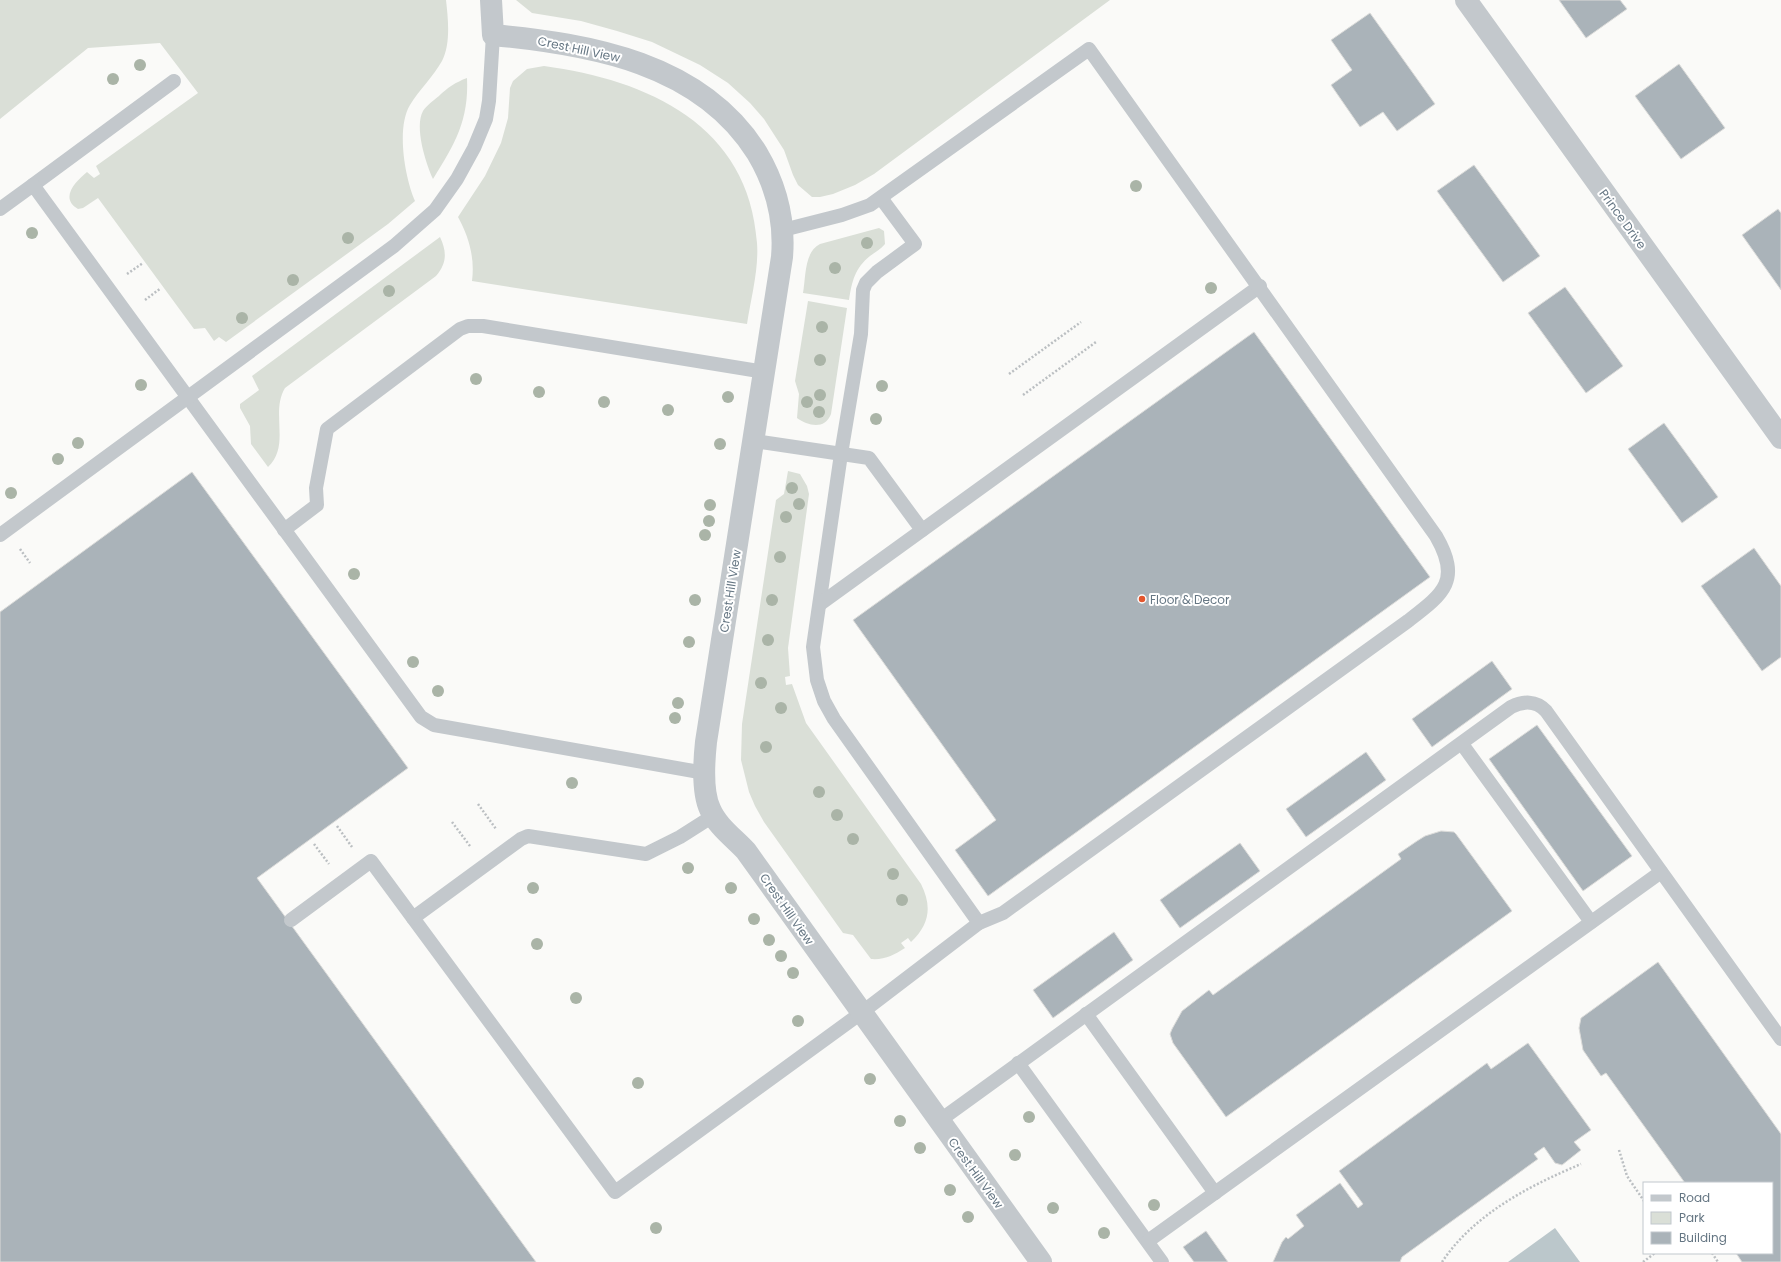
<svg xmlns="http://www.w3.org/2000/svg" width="1781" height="1262" font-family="Poppins,sans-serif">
<rect width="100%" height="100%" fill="#fafaf8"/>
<!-- green -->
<g fill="#dadfd7">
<path d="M0,0h446c2,18 5,44 -4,61 -9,16 -23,29 -32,44 -14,23 -5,73 5,96l-27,23 -162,118 -7,-5 -5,4 -9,-13 -11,1 -96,-131 -15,10 -5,1c-19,-11 -2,-28 9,-37l7,6 6,-4 -4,-8 102,-73 -38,-50 -72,5 -88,71z"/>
<path d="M516,0h594l-236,174 -19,11 -22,9 -13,3h-8l-14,-12 -5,-10 -9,-25 -20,-31 -14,-16 -22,-20 -28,-18 -48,-23 -35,-11 -36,-10 -49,-8z"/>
<path d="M544,66c104,14 205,59 213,177 2,26 -6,55 -10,81l-275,-43c3,-23 -3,-44 -14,-64l27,-41 16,-33 7,-25 2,-30 3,-7 14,-12z"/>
<path d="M467,78c2,42 -12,66 -34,101 -7,-15 -19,-52 -10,-68 4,-6 11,-11 16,-15 8,-8 17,-14 28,-18z"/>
<path d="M879,228l5,3 1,13c-4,5 -10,8 -15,12 -15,12 -18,25 -21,44l-46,-7c3,-16 1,-41 17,-49z"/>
<path d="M440,237c7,15 7,26 -4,39l-151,112c-15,25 6,57 -17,79l-17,-23 -1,-18 -10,-18v-4l19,-14 -7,-14z"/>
<path d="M808,301l39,7 -16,106c-6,16 -23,12 -34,4l2,-24 -4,-13z"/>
<path d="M788,471l12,3 7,12 2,8 -21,154 2,28 -5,1 1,8 6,-1 14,39 115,161c11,22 9,40 -10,58l-3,-4 -7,5 4,5c-11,7 -20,12 -34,11l-18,-24 -10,-2 -79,-111 -9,-16 -6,-14 -8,-32 1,-36 34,-224 8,-6z"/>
</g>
<!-- water -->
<path fill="#bbc7cb" d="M1555,1228l25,34h-72z"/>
<!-- building -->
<g fill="#aab3b9" stroke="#dcdcda">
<path d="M1559,0h61l7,9 -41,29z"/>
<path d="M1370,13l65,91 -38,27 -14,-19 -23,15 -29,-42 21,-15 -21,-30z"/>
<path d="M1679,64l46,64 -44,31 -46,-63z"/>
<path d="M1474,165l66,91 -37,26 -66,-91z"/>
<path d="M1778,209l3,4v77l-39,-55z"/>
<path d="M1565,287l58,79 -37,27 -58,-80z"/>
<path d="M1254,332l176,245 -442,319 -33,-46 41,-30 -143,-200z"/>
<path d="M1664,423l54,74 -36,26 -54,-74z"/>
<path d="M192,472l216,296 -151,110 279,384h-536v-650z"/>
<path d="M1754,548l27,38v71l-19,14 -61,-85z"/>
<path d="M1492,661l20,28 -80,58 -20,-28z"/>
<path d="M1537,725l95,131 -49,35 -94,-132z"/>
<path d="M1366,752l20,28 -80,57 -20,-28z"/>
<path d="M1441,831l13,1 2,2 56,77 -286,206 -53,-74 -3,-9 2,-5 10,-18 27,-21 4,5 188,-136 -3,-5 19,-13 8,-5z"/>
<path d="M1240,843l20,28 -80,57 -20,-28z"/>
<path d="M1114,932l19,28 -80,58 -20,-28z"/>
<path d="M1658,962l123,172v128h-39l-6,-9h36v-70h-87l-79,-110 -5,3 -18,-26 -4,-22 2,-10z"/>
<path d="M1528,1043l63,87 -17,12 7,8 -19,15 -7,-2 -11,-16 -10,7 4,5 -136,98 -2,5h-127l9,-20 4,-5 2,2 16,-13 -8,-11 44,-32 18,25 5,-4 -24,-33 148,-108 4,6z"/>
<path d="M1206,1231l22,31h-34l-11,-15z"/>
</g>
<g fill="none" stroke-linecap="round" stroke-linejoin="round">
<!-- path -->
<g stroke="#bbbfc2" stroke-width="2.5" stroke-dasharray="2 2" stroke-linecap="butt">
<path d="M127,274l16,-11"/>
<path d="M145,300l16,-12"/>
<path d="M1009,374l72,-52"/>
<path d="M1023,395l73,-53"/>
<path d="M20,549l10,14"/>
<path d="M478,804l18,25"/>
<path d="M452,822l18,24"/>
<path d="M337,826l15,21"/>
<path d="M314,844l15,20"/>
<path d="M1619,1150l8,26 17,25"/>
<path d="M1712,1253l6,9"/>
<path d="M1442,1262c32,-48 87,-76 139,-98"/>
<path d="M1643,1262l12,-9"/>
</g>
<!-- lane -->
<g stroke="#c3c8cc" stroke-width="14">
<path d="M33,185l141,-104"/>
<path d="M881,198l34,46 -38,28 -11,11 -3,7 -2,44 -20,120 -28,193 4,33 7,21 10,18 145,204"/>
<path d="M0,209l33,-24 388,532 13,8 271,48"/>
<path d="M754,441l115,17 53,72"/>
<path d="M284,530l33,-25 -1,-17 11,-59 133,-100 8,-3h15l282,46"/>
<path d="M0,535l394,-289 41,-36 22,-31 17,-31 12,-29 3,-18 4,-66"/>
<path d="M820,604l440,-318"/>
<path d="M1462,744l129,178"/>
<path d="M713,816l-33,21 -34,17 -118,-18 -7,3 -108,79 202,274 246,-179 118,-90 24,-10 405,-292c35,-27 54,-40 28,-85l-347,-487 -219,156 -28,10 -59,15"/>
<path d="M291,920l80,-59 42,57"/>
<path d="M1086,1014l129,179"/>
<path d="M1018,1063l144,199"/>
<path d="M939,1121l572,-414c12,-6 25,-7 35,4l235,328"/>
<path d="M1148,1241l513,-369"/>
</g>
<!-- street -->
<g stroke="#c3c8cc" stroke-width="22">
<path d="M491,0l2,35c97,9 208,28 264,118 19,32 28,68 25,104l-76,485c-2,19 -4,50 4,67 7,17 24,29 36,42l295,411"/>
<path d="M1466,0l315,438"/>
</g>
</g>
<!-- trees -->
<g fill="#aab4a7">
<circle cx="140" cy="65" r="6"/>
<circle cx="113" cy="79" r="6"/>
<circle cx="1136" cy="186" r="6"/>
<circle cx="32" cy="233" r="6"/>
<circle cx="348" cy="238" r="6"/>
<circle cx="867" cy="243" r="6"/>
<circle cx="835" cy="268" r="6"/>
<circle cx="293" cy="280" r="6"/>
<circle cx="1211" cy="288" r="6"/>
<circle cx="389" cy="291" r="6"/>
<circle cx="242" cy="318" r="6"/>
<circle cx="822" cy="327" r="6"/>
<circle cx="820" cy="360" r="6"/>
<circle cx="476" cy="379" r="6"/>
<circle cx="141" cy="385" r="6"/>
<circle cx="882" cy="386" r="6"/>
<circle cx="539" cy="392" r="6"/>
<circle cx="820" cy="395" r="6"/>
<circle cx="728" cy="397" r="6"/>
<circle cx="604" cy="402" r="6"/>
<circle cx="807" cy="402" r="6"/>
<circle cx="668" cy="410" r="6"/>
<circle cx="819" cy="412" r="6"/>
<circle cx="876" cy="419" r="6"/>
<circle cx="78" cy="443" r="6"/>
<circle cx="720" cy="444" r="6"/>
<circle cx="58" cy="459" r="6"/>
<circle cx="792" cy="488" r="6"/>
<circle cx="11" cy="493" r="6"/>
<circle cx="799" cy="504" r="6"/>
<circle cx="710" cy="505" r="6"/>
<circle cx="786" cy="517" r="6"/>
<circle cx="709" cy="521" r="6"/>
<circle cx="705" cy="535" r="6"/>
<circle cx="780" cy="557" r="6"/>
<circle cx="354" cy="574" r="6"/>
<circle cx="695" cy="600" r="6"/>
<circle cx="772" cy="600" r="6"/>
<circle cx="768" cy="640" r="6"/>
<circle cx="689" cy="642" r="6"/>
<circle cx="413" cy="662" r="6"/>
<circle cx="761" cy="683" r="6"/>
<circle cx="438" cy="691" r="6"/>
<circle cx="678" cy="703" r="6"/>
<circle cx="781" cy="708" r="6"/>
<circle cx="675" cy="718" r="6"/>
<circle cx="766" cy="747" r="6"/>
<circle cx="572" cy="783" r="6"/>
<circle cx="819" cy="792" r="6"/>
<circle cx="837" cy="815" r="6"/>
<circle cx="853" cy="839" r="6"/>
<circle cx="688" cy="868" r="6"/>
<circle cx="893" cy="874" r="6"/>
<circle cx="533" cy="888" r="6"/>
<circle cx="731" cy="888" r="6"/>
<circle cx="902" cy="900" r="6"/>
<circle cx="754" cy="919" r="6"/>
<circle cx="769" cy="940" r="6"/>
<circle cx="537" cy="944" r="6"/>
<circle cx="781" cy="956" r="6"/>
<circle cx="793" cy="973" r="6"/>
<circle cx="576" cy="998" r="6"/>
<circle cx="798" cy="1021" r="6"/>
<circle cx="870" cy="1079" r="6"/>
<circle cx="638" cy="1083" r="6"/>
<circle cx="1029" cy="1117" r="6"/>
<circle cx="900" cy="1121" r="6"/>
<circle cx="920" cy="1148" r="6"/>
<circle cx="1015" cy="1155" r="6"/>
<circle cx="950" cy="1190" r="6"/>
<circle cx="1154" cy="1205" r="6"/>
<circle cx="1053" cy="1208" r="6"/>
<circle cx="968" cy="1217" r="6"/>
<circle cx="656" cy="1228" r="6"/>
<circle cx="1104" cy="1233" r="6"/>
</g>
<!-- markers -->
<circle fill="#e4572e" stroke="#fff" stroke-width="1.5" cx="1142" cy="599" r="4"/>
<g text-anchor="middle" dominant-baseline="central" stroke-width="4" stroke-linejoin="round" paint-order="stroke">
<!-- street labels -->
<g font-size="12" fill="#657683" stroke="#fff">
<text transform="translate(579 49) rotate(12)">Crest Hill View</text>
<text transform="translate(1623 219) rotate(54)">Prince Drive</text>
<text transform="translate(730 591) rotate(-81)">Crest Hill View</text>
<text transform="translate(787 909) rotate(55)">Crest Hill View</text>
<text transform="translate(976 1173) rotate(54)">Crest Hill View</text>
</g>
<!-- poi labels -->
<g font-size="12" fill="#657683" stroke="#fff" text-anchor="start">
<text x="1150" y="599">Floor &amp; Decor</text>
</g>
</g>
<!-- legend -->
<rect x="1643" y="1182" width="130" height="72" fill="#ffffff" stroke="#c1c8cd"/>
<rect x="1651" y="1195" width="20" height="6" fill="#c3c8cc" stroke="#c1c8cd"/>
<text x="1679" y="1202" font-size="12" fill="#657683">Road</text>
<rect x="1651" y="1212" width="20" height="12" fill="#dadfd7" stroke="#c1c8cd"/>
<text x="1679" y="1222" font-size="12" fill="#657683">Park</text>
<rect x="1651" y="1232" width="20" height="12" fill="#aab3b9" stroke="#c1c8cd"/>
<text x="1679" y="1242" font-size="12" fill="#657683">Building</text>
</svg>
